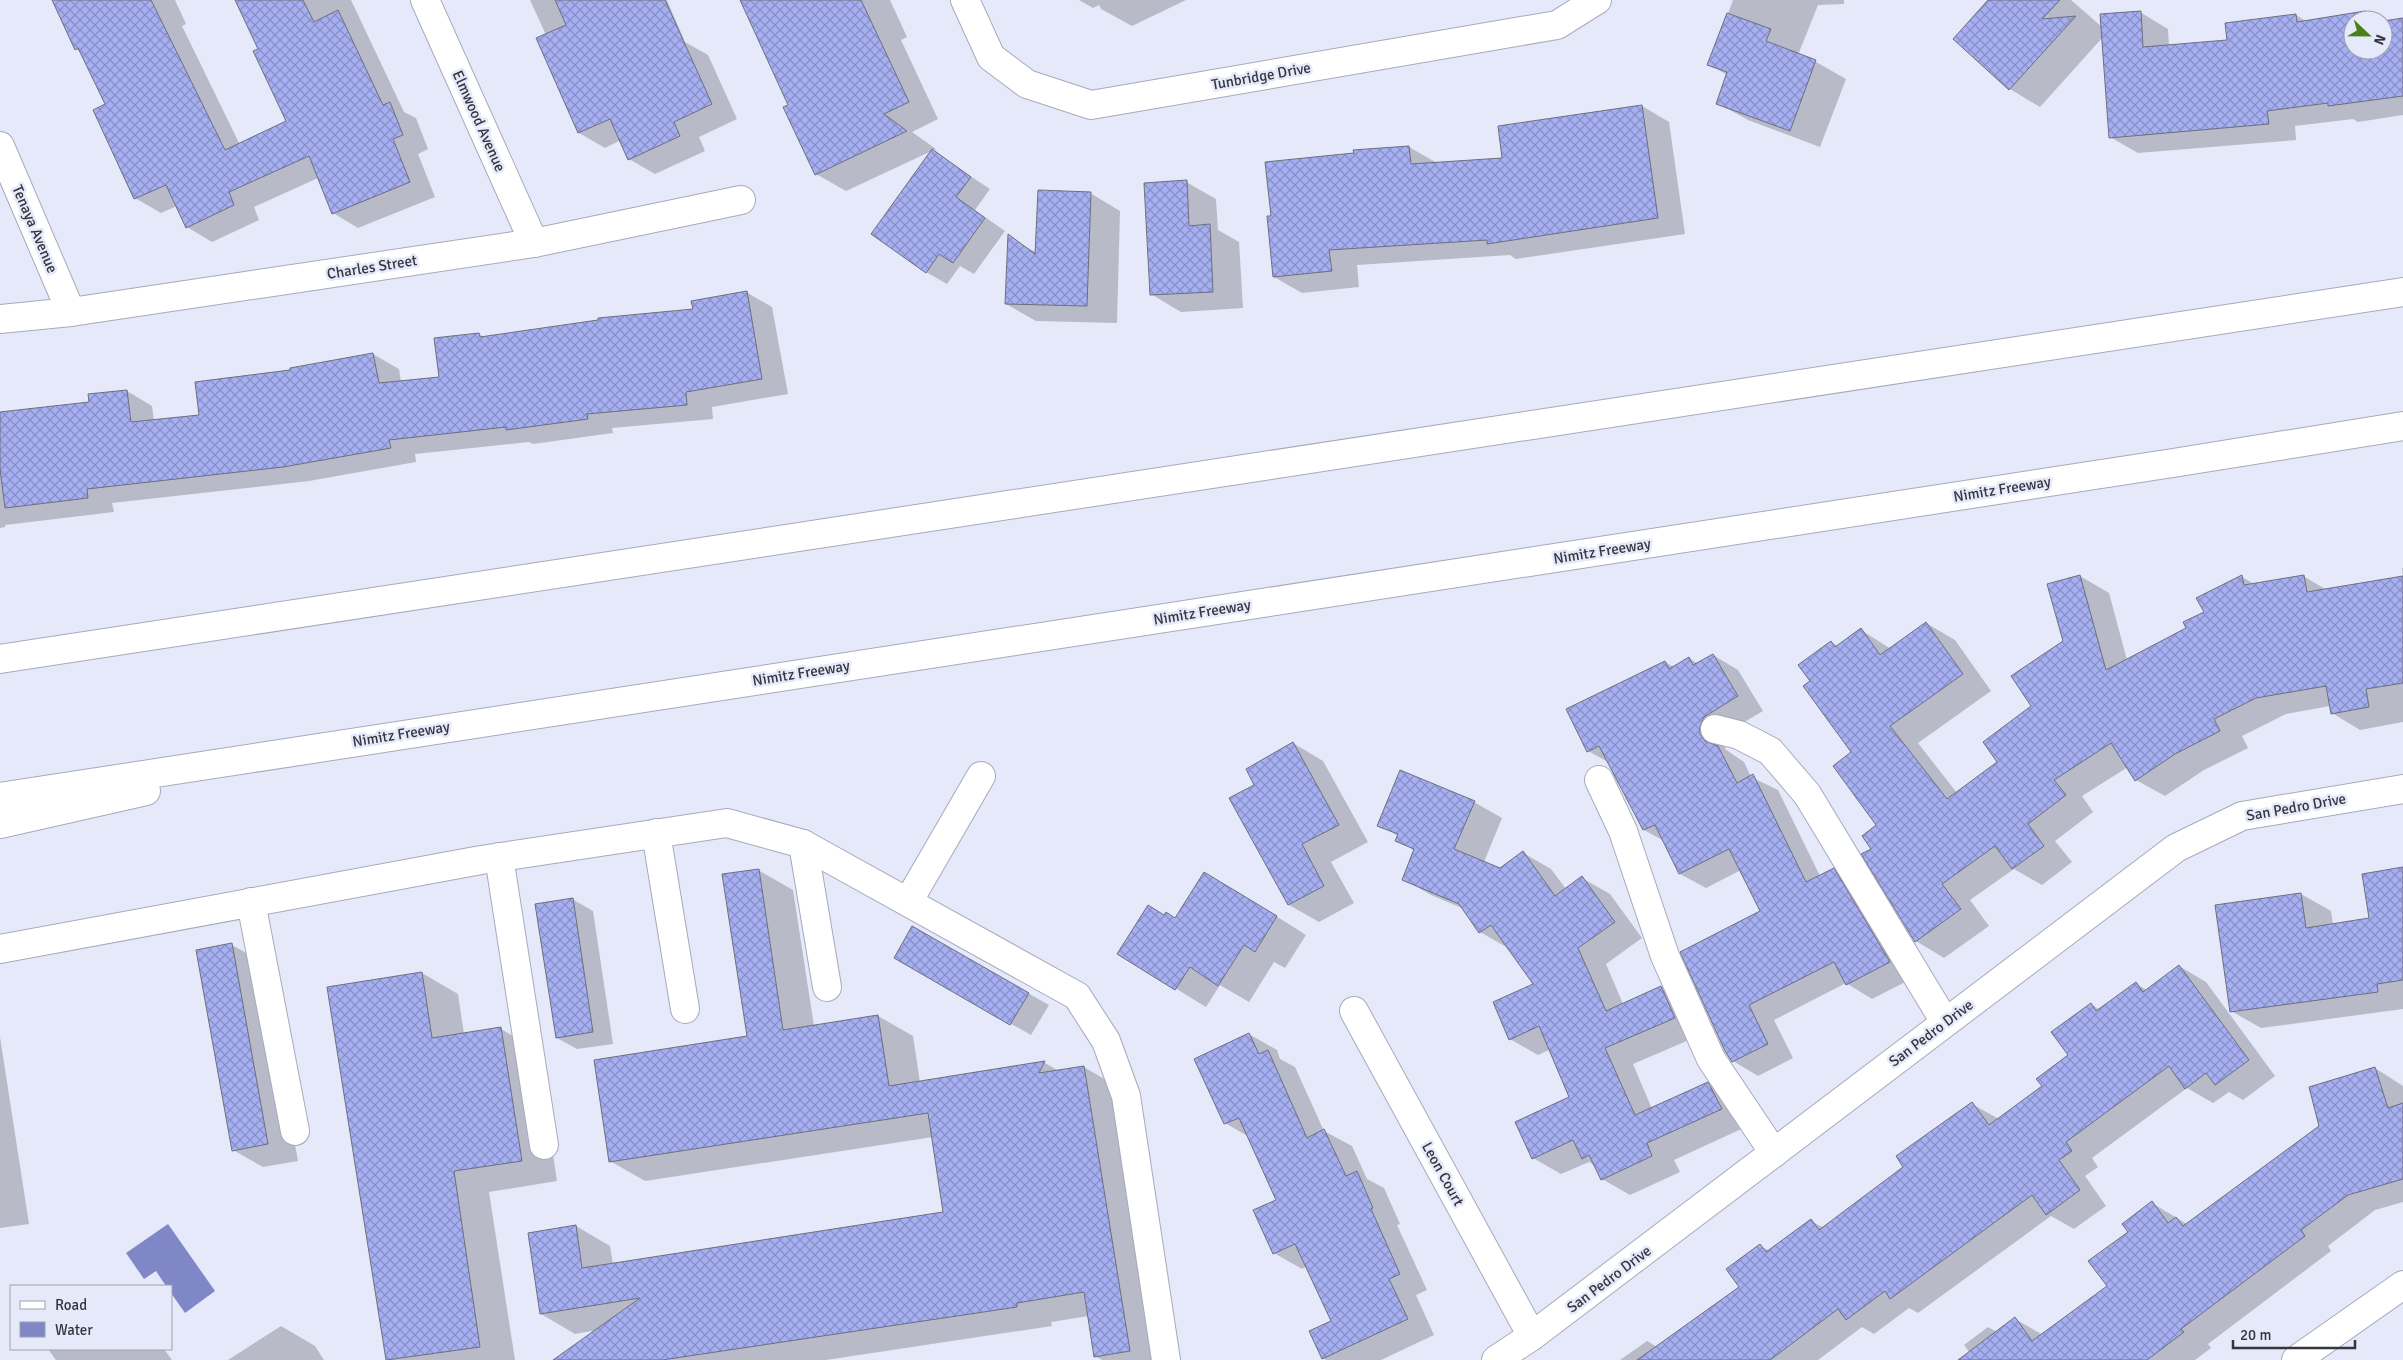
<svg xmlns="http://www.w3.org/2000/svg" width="2403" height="1360" font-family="Signika,sans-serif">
<defs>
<pattern id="building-cross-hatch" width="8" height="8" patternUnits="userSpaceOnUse" patternTransform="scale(1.25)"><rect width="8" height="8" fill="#a6aff2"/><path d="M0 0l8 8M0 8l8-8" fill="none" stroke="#888fc5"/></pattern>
</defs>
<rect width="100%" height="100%" fill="#e6e9fa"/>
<!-- water -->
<path fill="#7f87c6" d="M168,1224l47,67 -30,22 -14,-20v-7h-5l-10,-15 -12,8 -18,-26z"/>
<!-- shadow -->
<g fill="#0003">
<path d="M53,0h122l11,24 -4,2 58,119 48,-24 -28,-72 -23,-49h114l53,112 12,6 12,31 -10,5 17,43 -77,31 -25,-15 -15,-35 -64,29 5,13 -47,22 -25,-15 -10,-21 -16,7 -26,-15 -28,-94 -25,-51 -6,-4z"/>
<path d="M530,0h137l18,42 23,13 29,64 -38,18 6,14 -50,23 -26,-15 -8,-19 -16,8 -26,-15 -41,-94 8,-4z"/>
<path d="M741,0h149l17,37 -6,3 37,79 -26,13 24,17 -90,42 -30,-17 -27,-68z"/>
<path d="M1079,0h107l-54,26 -31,-17 -2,-4 -6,3z"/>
<path d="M1733,0h111v4l-26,1 -20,50 18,7 30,17 -26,68 -72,-27 -31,-17 10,-28 -18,-11z"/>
<path d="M1988,0h83l31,27 38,-15 28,17 1,17 59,-4 68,-27 11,7 58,-9 13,7h-25v30h30v-28l20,-3v96l-45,7 -5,-3 -58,7 1,14 -158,13 -28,-16 -7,-100 -63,70 -30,-18 -55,-50z"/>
<path d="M1642,106l27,16 16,112 -169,25 -6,-4 -153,10 2,22 -57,6 -28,-16 -2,-60 137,-70 28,16 66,-4z"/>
<path d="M932,151l58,38 -15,21 30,21 -31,43 -14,-8 -13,18 -21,-12z"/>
<path d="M1186,182l30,17 2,31 21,12 4,66 -62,4 -30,-18z"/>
<path d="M1090,193l30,18 -3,112 -81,-2 -30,-17 3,-67 28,16z"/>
<path d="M746,292l26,15 16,87 -76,13 1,12 -101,9 1,5 -80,11 -4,-2 -114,12 1,8 -107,19 -197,22 2,9 -109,13v2l-5,1v-114l90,-11 37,-12 25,15 2,15 47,-5 91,-45 81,-17 26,15 2,13 39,-4 39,-44 5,3 210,-27z"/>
<path d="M2402,568h1v154l-43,8 -28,-17 -2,-7 -44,8 -44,22 6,12 -44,22 -39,26 -29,-16 -8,-13 -46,29 11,16 -38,29 17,21 -30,23 -28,-16 -44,31 19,26 -45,32 -28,-17 -43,-92 5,-24 -25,-72 -42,-71 20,-40 7,4 23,-16 30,19 35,-26 29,17 36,51 -73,52 39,50 41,-31 35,-56 32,-64 15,-66 29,17 18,67 61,-31 54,-52 14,8 47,-9 24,14 76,-12z"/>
<path d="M1713,655l25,15 25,41 -34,20 -4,10v8l19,13 7,15 27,13 42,86 13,-7 26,15 56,93 -43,22 -26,-16 -72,37 19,38 -35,18 -25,-15 29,-149 -21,-42 -35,18 -26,-14 -16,-33 -20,-11 -34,-67 -22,-12 77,-89 9,5 15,-9 9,6z"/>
<path d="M1293,743l30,18 45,81 -37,20 23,41 -35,19 -30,-17 -59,-106 26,-14z"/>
<path d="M1474,802l28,16 -18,44 17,7 22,-16 28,16 15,20 16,-11 28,16 32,44 -36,26 17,40 38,-16 28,16 14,30 -70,30 19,45 56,-25 28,16 14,25 -76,35 6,12 -50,23 -28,-16 -6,-13 -7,-4 -28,12 -28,-16 38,-60 -20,-49 -13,6 -28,-16 25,-55 -27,-36 -28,-16 -16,-23 -33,-14 -28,-16 12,-28 -18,-11 1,-4 -19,-11z"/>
<path d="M2403,869v140l-142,19 -30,-17 70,-117 30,17 2,14 37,-6z"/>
<path d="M758,870l35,20 21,136 64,-10 35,20 7,46 125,-19 14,8 25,-4 34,20 44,273h-60l-7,-4 -6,-40 -38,6 1,4 -226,34h-271l43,-30 -23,4 -34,-20 35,-88 34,20 3,18 332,-51 -12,-76 -288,44 -35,-20 139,-124z"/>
<path d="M1235,890l71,45 -21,33 -11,-6 -25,40 -29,-17 -14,22 -88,-54 47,-37 11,3z"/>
<path d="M572,899l21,12 20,133 -36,5 -20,-11z"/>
<path d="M912,928l137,77 -18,30 -136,-77z"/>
<path d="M232,945l30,17 36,199 -35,6 -30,-17z"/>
<path d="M2179,966l27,16 69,94 -32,24 -14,-8 -16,11 -26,-15 -95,70 6,9 -13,9 21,30 -32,23 -23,-13 -133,97 -9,-5 -35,26 -12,-7 -44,33h-198l27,-19 10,6 83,-60 20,-41 10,5 41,-30 13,7 81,-61 67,-63 27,15 44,-32 26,-31 22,-52 9,6 36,-26 11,6z"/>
<path d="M422,973l36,21 6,40 37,-5 36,21 20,131 -68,11 26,168h-128l-58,-372z"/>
<path d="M1249,1034l28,16 3,9 15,8 29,64 28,15 15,33 17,9 16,36 -3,1 30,65 -11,5 18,40 -53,25h-55l-3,-2 9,-36 -25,-56 -5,3 -28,-16 4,-53 -29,-63 -24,-14z"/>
<path d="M0,1037l29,187 -29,4z"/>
<path d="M2375,1068l28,18v116l-28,8 -47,36 3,5 -123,93 3,4 -16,12h-220l-11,-15 24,-18 9,5 18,-13 28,16 65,-48 21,-55 23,-29 35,21 134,-98z"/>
<path d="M281,1326l34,20 9,14h-96z"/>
<path d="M48,1349h116l8,11h-116z"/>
</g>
<!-- building -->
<g fill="url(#building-cross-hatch)" stroke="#6c6f7e">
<path d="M52,0h99l74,150 61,-29 -33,-70 5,-2 -23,-49h68l11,22 24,-12 45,95 7,-3 13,33 -10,4 17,43 -78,32 -23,-58 -80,36 5,13 -48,23 -20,-43 -32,14 -41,-89 12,-6 -27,-56 -3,2z"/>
<path d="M555,0h110l47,104 -38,18 6,14 -52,24 -18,-41 -32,14 -42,-95 30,-13z"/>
<path d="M740,0h121l48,102 -25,12 23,17 -92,44 -32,-68 5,-2z"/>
<path d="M1988,0h72l-18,19 34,-3 -67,74 -56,-51z"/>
<path d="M2141,11l2,36 84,-7 -2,-17 71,-9 1,8 68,-11 1,9h-13v30h30v-29l20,-3v78l-75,10v-3l-61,8 2,13 -160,14 -9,-124z"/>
<path d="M1727,13l44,16 -5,12 50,19 -26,71 -74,-27 11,-32 -20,-7z"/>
<path d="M1642,105l16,113 -171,26v-4l-158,10 3,21 -59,6 -6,-61h4l-6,-54 89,-9 -1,-3 56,-4 2,18 91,-6 -4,-32z"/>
<path d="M932,149l39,28 -15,20 29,21 -32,45 -14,-9 -13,19 -55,-39z"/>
<path d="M1187,180l2,46 21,-2 3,68 -63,3 -6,-112z"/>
<path d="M1038,190l53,2 -4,114 -82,-2 3,-70 27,20z"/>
<path d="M747,291l15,88 -76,13 1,13 -100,9 1,5 -82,11v-3l-117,13 2,8 -108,19 -196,22 1,9 -83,10 -5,-39v-57l89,-10 -1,-8 39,-4 4,32 68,-7 -4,-33 95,-12v-2l83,-15 6,30 60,-6 -5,-39 45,-5 1,4 118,-17v-2l95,-9 -2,-8z"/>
<path d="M2080,575l26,95 80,-42 -3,-6 21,-10 -8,-14 46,-23 2,10 60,-10 3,17 96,-16v107l-37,6 3,18 -38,7 -5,-28 -70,12 -42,21 6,12 -45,23 -40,27 -24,-38 -57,37 12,15 -38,29 16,22 -32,23 -17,-23 -53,38 19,25 -46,33 -54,-88 10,-5 -9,-13 14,-11 -43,-59 18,-14 -48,-66 7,-5 -12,-16 33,-24 4,6 26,-19 19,27 46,-33 37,52 -73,52 57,73 50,-37 -14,-20 48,-36 -20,-30 52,-35 -16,-57z"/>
<path d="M1713,654l25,42 -34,21 -4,9v8l5,7 13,5 19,37 16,-9 53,108 28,-14 56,94 -44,23 -12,-23 -85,43 19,39 -36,18 -7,-11 -45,-99 80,-41 -31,-62 -50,25 -24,-49 -12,5 -44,-84 -12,6 -21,-43 99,-48 4,8 20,-12 4,8z"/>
<path d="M1293,742l46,83 -37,19 22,42 -36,19 -59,-107 25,-13 -8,-16z"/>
<path d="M1400,770l75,31 -21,48 46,19 23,-17 32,45 27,-20 33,46 -37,26 28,63 55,-25 14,32 -70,30 30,67 73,-33 14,27 -75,34 5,13 -51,24 -12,-25 -7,4 -9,-19 -41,19 -17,-37 54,-25 -30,-71 -30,14 -16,-38 40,-18 -42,-59 -12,8 -20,-29 -57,-24 12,-31 -19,-8 3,-7 -21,-8z"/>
<path d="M2403,867v113l-26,4 1,8 -148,20 -15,-107 86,-12 5,35 63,-10 -7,-44z"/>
<path d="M759,869l24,161 95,-15 11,71 156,-25 -6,12 45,-7 46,285 -36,6 -10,-65 -67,11v4l-355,53h-109l87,-62 -100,16 -12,-81 48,-8 6,43 361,-56 -15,-99 -319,49 -15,-102 153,-24 -25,-162z"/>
<path d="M1204,872l73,44 -22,36 -11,-7 -26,41 -28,-19 -15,23 -58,-36 31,-49 16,10 2,-3 9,6z"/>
<path d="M573,898l20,134 -37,6 -21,-134z"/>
<path d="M912,926l117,67 -19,32 -116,-67z"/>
<path d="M232,943l36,201 -36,7 -36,-201z"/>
<path d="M2179,965l70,95 -34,25 -9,-12 -21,16 -16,-23 -103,76 6,9 -13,9 21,30 -34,25 -14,-20 -142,104 -5,-8 -39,29 -8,-11 -68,51h-133l102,-73 -13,-18 34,-25 6,8 45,-33 8,11 84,-63 -7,-11 76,-54 17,23 53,-39 -6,-7 32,-24 -17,-23 40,-29 5,8 40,-29 7,10z"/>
<path d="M422,972l10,66 69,-11 21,134 -68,10 26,176 -94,13 -59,-373z"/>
<path d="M1249,1033l10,21 9,-4 39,88 17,-9 22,47 11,-5 16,37 -2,1 29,65 -11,5 19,40 -86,40 -13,-28 22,-10 -36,-77 -22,10 -20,-44 23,-10 -37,-82 -15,6 -30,-65z"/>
<path d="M2375,1067l13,41 15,-5v76l-55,16 -47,35 4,6 -124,93 3,3 -37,28h-189l57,-43 17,24 75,-55 -19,-25 40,-29 -6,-8 30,-23 16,22 8,-6 7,9 136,-100 -10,-39z"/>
</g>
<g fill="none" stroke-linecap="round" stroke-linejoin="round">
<defs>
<g id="minor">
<path d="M425,0l109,243"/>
<path d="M965,0l26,57 36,27 64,21 466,-80 40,-25"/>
<path d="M0,146l71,166"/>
<path d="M0,319l71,-7 463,-69 207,-43"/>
<path d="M1715,729l24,6 31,16 37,43 138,228"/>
<path d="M1599,780l24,51 42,125 46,103 63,94"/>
<path d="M656,833l29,176"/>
<path d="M803,844l24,143"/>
<path d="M499,857l45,288"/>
<path d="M251,902l44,229"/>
<path d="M908,902l73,-126"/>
<path d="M0,949l481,-89 246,-37 76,21 274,152 29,45 20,55 40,264"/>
<path d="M1354,1011l178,325"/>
<path d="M1496,1360l36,-24 644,-488 66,-32 161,-27"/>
<path d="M2296,1360l107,-75"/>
</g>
<g id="highway">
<path d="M0,659l2403,-367"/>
<path d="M0,797l2173,-334 230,-37"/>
<path d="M0,824l146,-33"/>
</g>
</defs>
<!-- minor casing -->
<use href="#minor" stroke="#a7aaba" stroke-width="30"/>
<!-- highway casing -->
<use href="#highway" stroke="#a7aaba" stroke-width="30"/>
<!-- minor -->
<use href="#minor" stroke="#fff" stroke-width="28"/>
<!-- highway -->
<use href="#highway" stroke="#fff" stroke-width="28"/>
</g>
<g text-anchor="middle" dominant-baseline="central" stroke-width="5" stroke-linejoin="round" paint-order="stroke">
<!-- street labels -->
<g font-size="15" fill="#35363d" stroke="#e6e9fa">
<text transform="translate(1261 76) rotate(-10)">Tunbridge Drive</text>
<text transform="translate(479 121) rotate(66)">Elmwood Avenue</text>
<text transform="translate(35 229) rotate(67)">Tenaya Avenue</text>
<text transform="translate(372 267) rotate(-9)">Charles Street</text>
<text transform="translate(2002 489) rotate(-9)">Nimitz Freeway</text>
<text transform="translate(1602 551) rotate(-9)">Nimitz Freeway</text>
<text transform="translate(1202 612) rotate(-9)">Nimitz Freeway</text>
<text transform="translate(801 673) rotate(-9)">Nimitz Freeway</text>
<text transform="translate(401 734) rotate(-9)">Nimitz Freeway</text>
<text transform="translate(2296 807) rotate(-10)">San Pedro Drive</text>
<text transform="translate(1931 1033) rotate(-37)">San Pedro Drive</text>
<text transform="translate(1443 1174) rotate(61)">Leon Court</text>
<text transform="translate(1609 1279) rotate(-37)">San Pedro Drive</text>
</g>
</g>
<!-- legend -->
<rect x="10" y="1285" width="162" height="65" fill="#e6e9fa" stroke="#9fa1ae"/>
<rect x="20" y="1301" width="25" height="8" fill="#ffffff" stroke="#9fa1ae"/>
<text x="55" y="1310" font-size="15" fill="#35363d">Road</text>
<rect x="20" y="1322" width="25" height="15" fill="#7f87c6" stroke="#9fa1ae"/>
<text x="55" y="1335" font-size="15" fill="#35363d">Water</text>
<!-- north arrow -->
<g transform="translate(2368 35) rotate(112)"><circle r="24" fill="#e6e9fa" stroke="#9fa1ae"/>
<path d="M0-4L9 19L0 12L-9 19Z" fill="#46801a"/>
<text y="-8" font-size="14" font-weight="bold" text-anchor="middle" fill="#35363d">N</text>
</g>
<!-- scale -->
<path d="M2233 1340v8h122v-8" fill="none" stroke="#35363d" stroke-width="2.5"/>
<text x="2240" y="1340" font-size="15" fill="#35363d" stroke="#e6e9fa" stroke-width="4" paint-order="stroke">20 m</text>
</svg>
